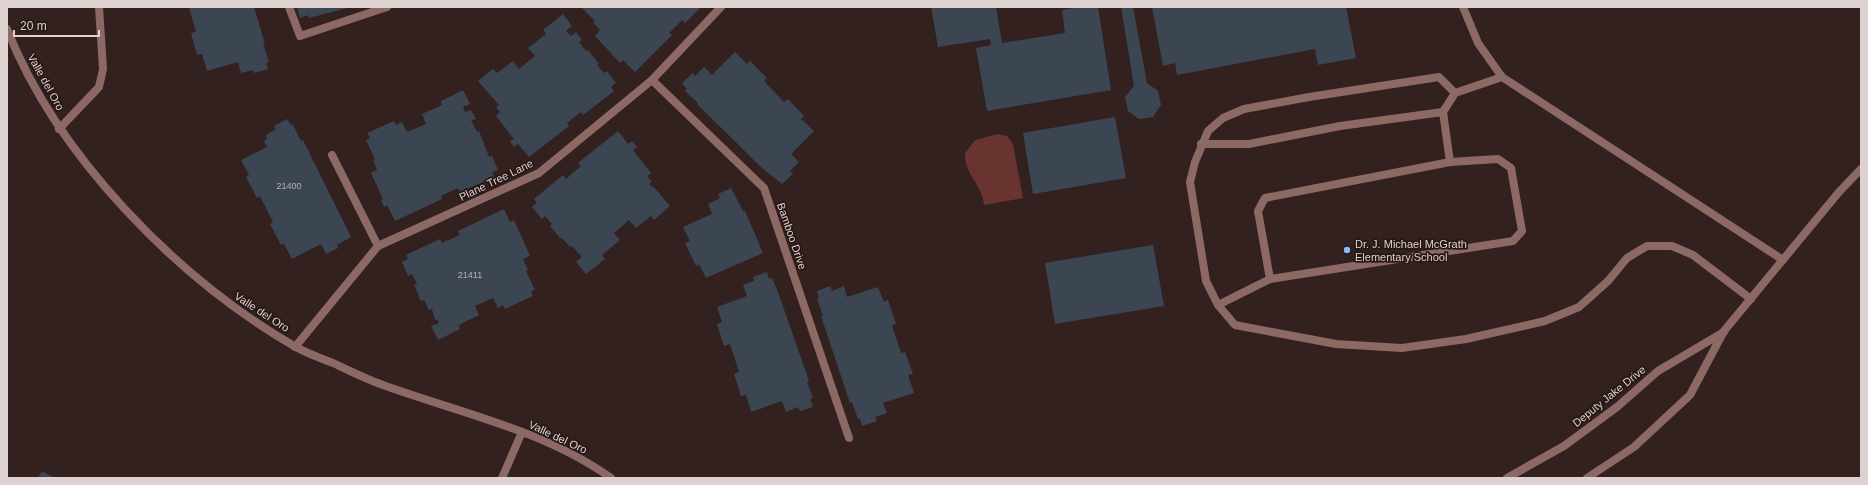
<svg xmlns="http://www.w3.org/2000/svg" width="1868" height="485" font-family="Arial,sans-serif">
<rect width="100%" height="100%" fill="#32211f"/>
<!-- green -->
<path fill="#693330" d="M998,134l9,2 6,8 10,54 -39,7c-2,-21 -20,-31 -19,-52l10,-13z"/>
<!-- building -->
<g fill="#3c4653">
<path d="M189,7h65l11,37h-2l6,18 -3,1 2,6 -14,4 -1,-3 -12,3 -3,-11 -31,9 -5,-17 -5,1 -6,-22 5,-1z"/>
<path d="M297,7h54l-42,11 -1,-3 -8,3z"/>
<path d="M581,7h120l-16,16 -3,-3 -13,13 3,2 -37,37 -12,-12 -3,3 -25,-27 5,-6 -7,-8 2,-1z"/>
<path d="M931,7h65l6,36 63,-10 -3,-23 17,-3h19l13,83 -124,21 -11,-63 15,-3 -1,-6 -52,8z"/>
<path d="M1121,7h12l14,76 11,8 3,14 -8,12 -14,2 -11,-8 -3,-14 9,-11z"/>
<path d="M1152,7h194l10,51 -38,7 -3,-16 -138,26 -2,-12 -12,3z"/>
<path d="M563,14l9,12 -6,5 5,5 5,-4 6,8 -3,2 7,9 2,-1 11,14 -2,1 7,8 3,-2 9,12 -5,4 3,4 -31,24 -2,-3 -14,11 2,3 -40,31 -11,-13 -4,3 -4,-6 4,-2 -18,-23 4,-4 -4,-5 3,-2 -21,-24 15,-12 4,4 16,-12 6,8 16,-13 -7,-8 18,-14 -3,-4z"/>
<path d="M735,52l12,12 3,-3 17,17 -3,3 20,21 4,-3 16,17 -3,3 13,12 -23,23 8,8 -9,9 3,3 -11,10 -20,-16 -65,-64 1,-1 -13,-12 2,-2 -5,-6 11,-10 2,3 9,-9 8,8z"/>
<path d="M463,90l7,14 -7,3 2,5 6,-2 5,9 -5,1 6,12 2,-1 10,26 3,-1 6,14 -6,2 2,5 -34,15 -2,-4 -17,8 1,3 -47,22 -8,-16 -3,2 -3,-7 2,-1 -12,-26 6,-3 -4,-10 2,-1 -9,-19 4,-2 -3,-5 27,-12 2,4 6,-3 5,10 19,-8 -4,-10 20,-9 -1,-4z"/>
<path d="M1115,117l11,61 -93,16 -10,-61z"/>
<path d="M287,119l4,6h2l8,16 2,-1 48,97 -14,8 1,3 -12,6 -5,-10 -29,15 -8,-15 -3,1 -11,-21 3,-2 -13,-26 -3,2 -11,-21 3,-2 -8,-15 26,-13 -3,-6 3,-2 -1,-4 10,-6 -2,-3z"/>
<path d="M618,131l10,13 4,-3 5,6 -4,3 18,23 -4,3 5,6 -3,2 3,3 1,-1 17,20 -16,14 -3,-4 -15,12 -7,-8 -15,13 6,7 -18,15 3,4 -19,15 -10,-12 6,-5 -10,-11 -2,1 -8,-9 -1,1 -11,-13 2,-2 -7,-8 -3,3 -10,-12 5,-4 -3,-4 29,-24 3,4 15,-13 -3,-3z"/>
<path d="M731,188l12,23h2l18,42 -57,25 -7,-14 -3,2 -11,-23 5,-2 -7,-14 29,-13 -4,-10 12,-6 -2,-4z"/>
<path d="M504,209l6,13 4,-2 16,36 -7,3 5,11 -2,1 9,19 -4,1 2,5 -28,13 -2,-4 -5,3 -5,-10 -18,8 4,9 -20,10 1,4 -22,11 -7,-14 8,-3 -2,-4 -2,1 -3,-11 -3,1 -5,-10 -3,1 -7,-16 3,-1 -5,-10 -4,2 -6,-14 6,-3 -2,-4 34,-16 2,4 18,-8 -2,-4z"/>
<path d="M1153,245l11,61 -109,18 -10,-61z"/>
<path d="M767,272l2,7 3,-1 7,17 30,86 -2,1 6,16 -3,1 3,8 -13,4 -2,-4 -12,5 -4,-11 -31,11 -5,-17 -5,1 -7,-22 5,-2 -9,-28 -6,2 -7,-22 5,-2 -5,-15 30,-11 -4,-11 11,-4 -1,-4z"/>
<path d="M830,286l2,5 12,-5 3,11 31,-10 6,15 4,-2 8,24 -4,1 9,28 4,-1 8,22 -5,1 6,18 -31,10 4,10 -12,4 2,4 -15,5 -2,-7h-2l-6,-17 -2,1 -29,-87h2l-6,-17h2l-2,-8z"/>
<path d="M42,471l13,7h-17z"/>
</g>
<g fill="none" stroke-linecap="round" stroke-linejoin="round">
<!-- lane -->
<g stroke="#8d6966" stroke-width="8">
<path d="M1463,7l15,36 24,34 281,183"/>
<path d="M1455,93l-16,-16 -130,20 -65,12 -21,9 -15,13 -13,31 -5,20 16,99 12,24 17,20 101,19 66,4 64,-9 79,-18 34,-14 29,-26 19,-23 20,-12h25l21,9 58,44"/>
<path d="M1201,144h48l91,-18 103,-14"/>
<path d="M1498,159l13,9 11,63 -9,10 -243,38 -12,-68 7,-13 185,-36z"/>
<path d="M1450,162l-7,-50 12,-19 47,-16"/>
<path d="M1218,305l52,-26"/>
</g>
<!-- street -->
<g stroke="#8d6966" stroke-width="8">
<path d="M289,7l11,29 87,-29"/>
<path d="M7,29c50,127 170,249 287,317 12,7 26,12 39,17 17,8 33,16 50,22 77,28 161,45 228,93"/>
<path d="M652,80l112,108 85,250"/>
<path d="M59,129l40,-42 4,-18 -4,-62"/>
<path d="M332,155l46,91"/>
<path d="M295,347l83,-101 161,-73 113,-93 69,-73"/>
<path d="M502,478l20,-46"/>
<path d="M1507,478l57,-32 53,-39 41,-36 66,-39"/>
<path d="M1587,478l47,-31 56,-52 34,-64 115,-139 22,-23"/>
</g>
</g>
<!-- markers -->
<circle fill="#86bbfb" stroke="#271816" stroke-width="1.5" cx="1347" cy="250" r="4"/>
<g text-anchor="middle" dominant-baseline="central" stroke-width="3.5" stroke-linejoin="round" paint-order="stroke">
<!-- number labels -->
<g font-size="9" fill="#b6afb2">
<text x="289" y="186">21400</text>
<text x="470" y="275">21411</text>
</g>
<!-- street labels -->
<g font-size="11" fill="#ded2d1" stroke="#271816">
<text transform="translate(46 82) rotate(61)">Valle del Oro</text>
<text transform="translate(496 180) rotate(-26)">Plane Tree Lane</text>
<text transform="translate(792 236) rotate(71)">Bamboo Drive</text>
<text transform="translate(262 312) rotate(33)">Valle del Oro</text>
<text transform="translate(1609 396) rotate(-39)">Deputy Jake Drive</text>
<text transform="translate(558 437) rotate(25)">Valle del Oro</text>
</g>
<!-- poi labels -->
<g font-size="11" fill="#ded2d1" stroke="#271816" text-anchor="start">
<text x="1355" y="244">Dr. J. Michael McGrath<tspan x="1355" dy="13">Elementary School</tspan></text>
</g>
</g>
<!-- border -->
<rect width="1868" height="485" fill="none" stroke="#ded2d1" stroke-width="16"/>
<!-- scale -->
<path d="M14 30v6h85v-6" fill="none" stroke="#ded2d1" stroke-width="2"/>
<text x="20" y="30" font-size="12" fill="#ded2d1" stroke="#271816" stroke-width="3" paint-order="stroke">20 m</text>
</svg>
